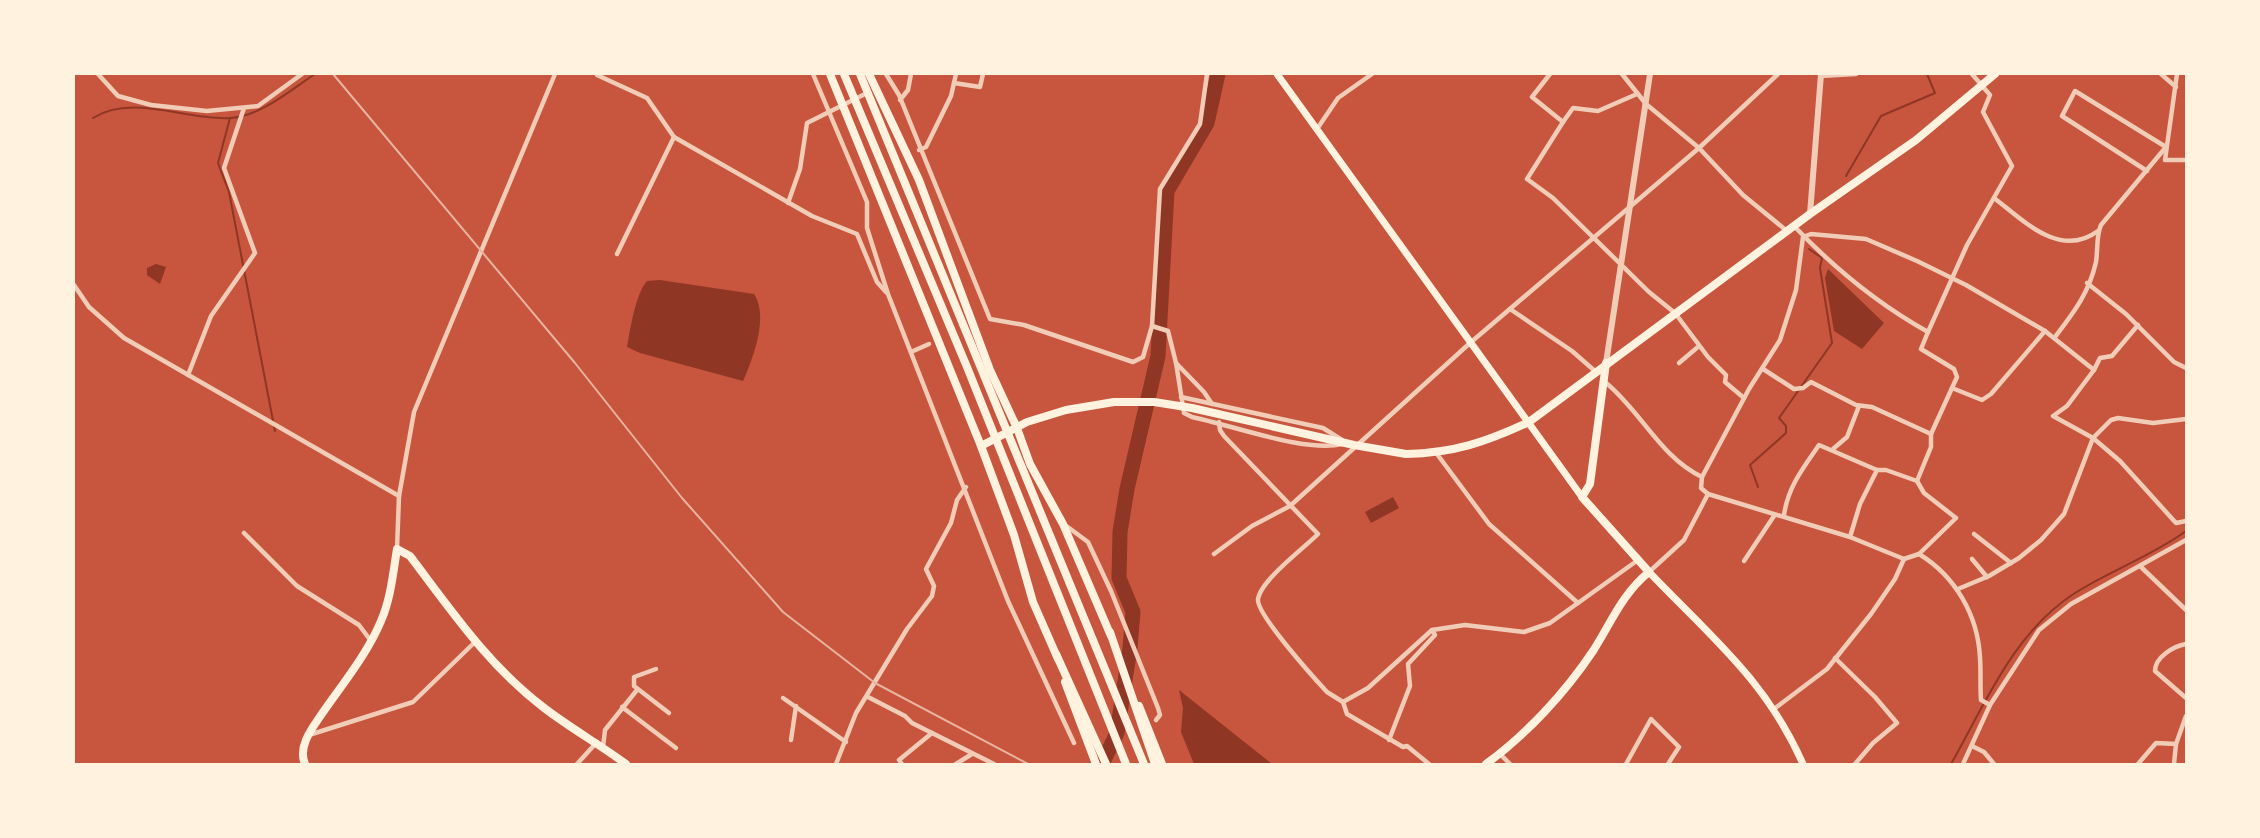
<svg xmlns="http://www.w3.org/2000/svg" width="2260" height="838" font-family="'Open Sans',sans-serif">
<rect width="100%" height="100%" fill="#c8553d"/>
<!-- water -->
<g fill="#8f3625">
<path d="M156,264l10,3 -6,17 -13,-9v-7z"/>
<path d="M1828,269l56,54 -22,26 -28,-18 -9,-53z"/>
<path d="M660,280l94,14c15,23 -1,64 -11,87l-103,-28 -13,-6c3,-18 9,-54 20,-66z"/>
<path d="M1393,497l6,11 -28,15 -6,-11z"/>
<path d="M1179,690l93,74h-78l-13,-32 2,-24z"/>
</g>
<g fill="none" stroke-linecap="round" stroke-linejoin="round">
<!-- stream -->
<g stroke="#8f3625" stroke-width="2">
<path d="M93,118c39,-25 95,3 137,0 31,-2 59,-27 85,-44"/>
<path d="M230,118l-12,45 11,29 46,239"/>
<path d="M1846,176l35,-60 54,-23 -8,-19"/>
<path d="M1758,487l-8,-22 36,-32v-7l-7,-8 53,-75 -12,-75 2,-10 -13,-9"/>
<path d="M1951,764c34,-60 63,-132 124,-171 36,-23 77,-37 111,-62"/>
</g>
<!-- river -->
<path stroke="#8f3625" stroke-width="15" d="M1102,764l15,-31 13,-85 3,-36 -14,-34 1,-46 7,-43 31,-133 9,-165 40,-68 11,-49"/>
<!-- minor -->
<g stroke="#f1ccb7" stroke-width="4.5">
<path d="M98,74l20,22 33,9 56,6 51,-5 44,-32"/>
<path d="M813,74l54,128v26l21,66 120,307 66,142"/>
<path d="M886,74l13,21 91,224 34,6 109,37 10,-5 9,-31 8,-137 40,-65 7,-50"/>
<path d="M1550,74l-18,23 31,25 -36,57 26,19 96,94 26,21 33,44 18,18 -1,7 19,16"/>
<path d="M1622,74l24,30 53,44 44,47 44,36"/>
<path d="M2161,74l15,13"/>
<path d="M2177,74l-12,86h21"/>
<path d="M597,75l50,23 27,39 138,79 45,18 20,48 9,10"/>
<path d="M1820,76l36,-2"/>
<path d="M954,83l26,4 3,-13"/>
<path d="M900,100l8,-10 3,-16"/>
<path d="M1563,122l10,-14 25,3 39,-17"/>
<path d="M1317,129l21,-31 34,-24"/>
<path d="M919,150l7,-3 25,-51 5,-22"/>
<path d="M1994,198c30,23 66,61 104,33"/>
<path d="M788,203l12,-34 7,-46 62,-31"/>
<path d="M617,254l57,-117"/>
<path d="M2087,283l39,31 48,48 12,6"/>
<path d="M74,285l15,22 35,31 275,158"/>
<path d="M1510,309l62,42 24,21"/>
<path d="M1152,326l16,5 8,32 28,29 8,12"/>
<path d="M1928,332l39,-87 45,-79 -29,-54 7,-17 -18,-21"/>
<path d="M2055,337c19,-25 34,-44 41,-75 2,-12 0,-26 5,-37l65,-78 -91,-56 -13,25 85,55"/>
<path d="M911,352l18,-8"/>
<path d="M1176,363l8,50 8,4c39,8 114,36 150,27"/>
<path d="M1679,363l20,-17"/>
<path d="M1763,369l31,20 9,-1 8,-6 45,23 16,2 59,27"/>
<path d="M2094,370l6,-12 12,-2 26,-31"/>
<path d="M188,375l23,-59 44,-63 -31,-85 20,-60"/>
<path d="M1605,382c36,29 55,75 97,95"/>
<path d="M1952,388l30,12 9,-6 54,-63"/>
<path d="M1181,397l142,31 19,12"/>
<path d="M1219,422l1,8 4,6 94,98c-15,15 -57,46 -60,65 -2,15 57,80 69,93l16,10 25,-14 64,-58 33,-5 59,7 26,-9 28,-20"/>
<path d="M1833,449l14,-12 12,-31"/>
<path d="M1437,454l52,70 89,79 60,-43"/>
<path d="M1917,481l7,12 32,25 -37,36"/>
<path d="M1708,494l142,43"/>
<path d="M1784,515c4,-28 19,-47 35,-70l58,25"/>
<path d="M1065,525l23,17 23,49 47,117 2,7 -4,5"/>
<path d="M244,533l53,53 62,39 12,16"/>
<path d="M1974,534l37,29"/>
<path d="M397,549l2,-53 15,-84 141,-338"/>
<path d="M1214,554l38,-28 38,-20 180,-163 229,-195 79,-74"/>
<path d="M1904,559l15,-5c36,22 59,61 61,104 1,14 0,28 1,42l9,5"/>
<path d="M1972,559l15,18"/>
<path d="M1744,561l30,-45"/>
<path d="M2140,566l46,44"/>
<path d="M1649,572l35,-32 24,-46 -7,-6 1,-11 47,-88 31,-49 16,-50 7,-53 8,-3 55,5 51,22 49,24 79,46 49,39 -27,36 -14,10 40,22 27,23 56,62 10,-2"/>
<path d="M1958,589l31,-13 30,-18 22,-18 23,-26 29,-76 18,-18 7,-2 35,5 33,-4"/>
<path d="M2186,644c-12,2 -31,13 -31,27l31,27"/>
<path d="M1835,658l40,39 22,26 -24,20 -18,21"/>
<path d="M656,669l-22,8v9l35,27"/>
<path d="M868,697l37,19 7,7 82,41"/>
<path d="M783,698l63,44"/>
<path d="M1343,702l4,12 56,33 4,-1 22,18"/>
<path d="M622,707l54,41"/>
<path d="M1774,709l53,-40 44,-55 24,-35 9,-20 -54,-22 10,-33 17,-34h9l31,11 14,-34v-13l26,-57 -3,-8 -33,-20 7,-17c-50,-28 -95,-65 -134,-106"/>
<path d="M309,735l104,-33 62,-60"/>
<path d="M791,740l5,-34"/>
<path d="M1389,740l21,-54 -2,-22 27,-29 -3,-5"/>
<path d="M1972,746l12,6 10,12"/>
<path d="M603,747l2,-17 32,-40"/>
<path d="M1500,754l10,10"/>
<path d="M577,764l20,-22"/>
<path d="M836,764l20,-51 51,-84 25,-33 2,-10 -8,-17 25,-46 6,-23 9,-13"/>
<path d="M902,764l-3,-4 33,-27"/>
<path d="M956,764l16,-10"/>
<path d="M1626,764l25,-45 28,28 -11,17"/>
<path d="M1963,764l27,-59 49,-75 32,-26 115,-64"/>
<path d="M2138,764l18,-21 20,1"/>
<path d="M2174,764l2,-20 10,-28"/>
</g>
<!-- tertiary -->
<g stroke="#f1ccb7" stroke-width="6">
<path d="M1810,214l11,-140"/>
<path d="M1606,363l44,-289"/>
</g>
<!-- secondary -->
<g stroke="#fff3e0" stroke-width="7">
<path d="M1277,74l305,423"/>
<path d="M1649,572c61,64 117,108 154,192"/>
</g>
<!-- primary -->
<g stroke="#fff3e0" stroke-width="8">
<path d="M981,446l46,-24 39,-12 48,-8h40l38,6 162,37 52,9c48,-1 80,-12 123,-32l281,-208 106,-74 79,-66"/>
<path d="M305,764c-7,-16 5,-33 14,-46 21,-31 48,-63 62,-97 10,-23 12,-48 16,-72l13,7c41,54 79,110 133,151 27,21 56,37 83,57"/>
<path d="M1486,764c41,-30 79,-71 107,-113 18,-28 29,-57 56,-79l-67,-75 8,-13 16,-121"/>
</g>
<!-- trunk -->
<g stroke="#fff3e0" stroke-width="8">
<path d="M830,74l151,372 33,89 19,67 25,57"/>
<path d="M869,74l50,106 71,190 27,58 13,36 33,60 48,112"/>
<path d="M1065,682l31,82"/>
<path d="M1139,706l23,58"/>
</g>
<!-- motorway -->
<g stroke="#fff3e0" stroke-width="8">
<path d="M844,74l123,293 159,397"/>
<path d="M860,74l284,690"/>
<path d="M1110,632l45,132"/>
<path d="M1056,654l50,110"/>
</g>
<!-- rail -->
<path stroke="#e9b49f" stroke-width="2" d="M333,74l242,289 107,135 101,114 92,71 153,81"/>
</g>
<!-- border -->
<rect width="2260" height="838" fill="none" stroke="#fff3e0" stroke-width="150"/>
</svg>
